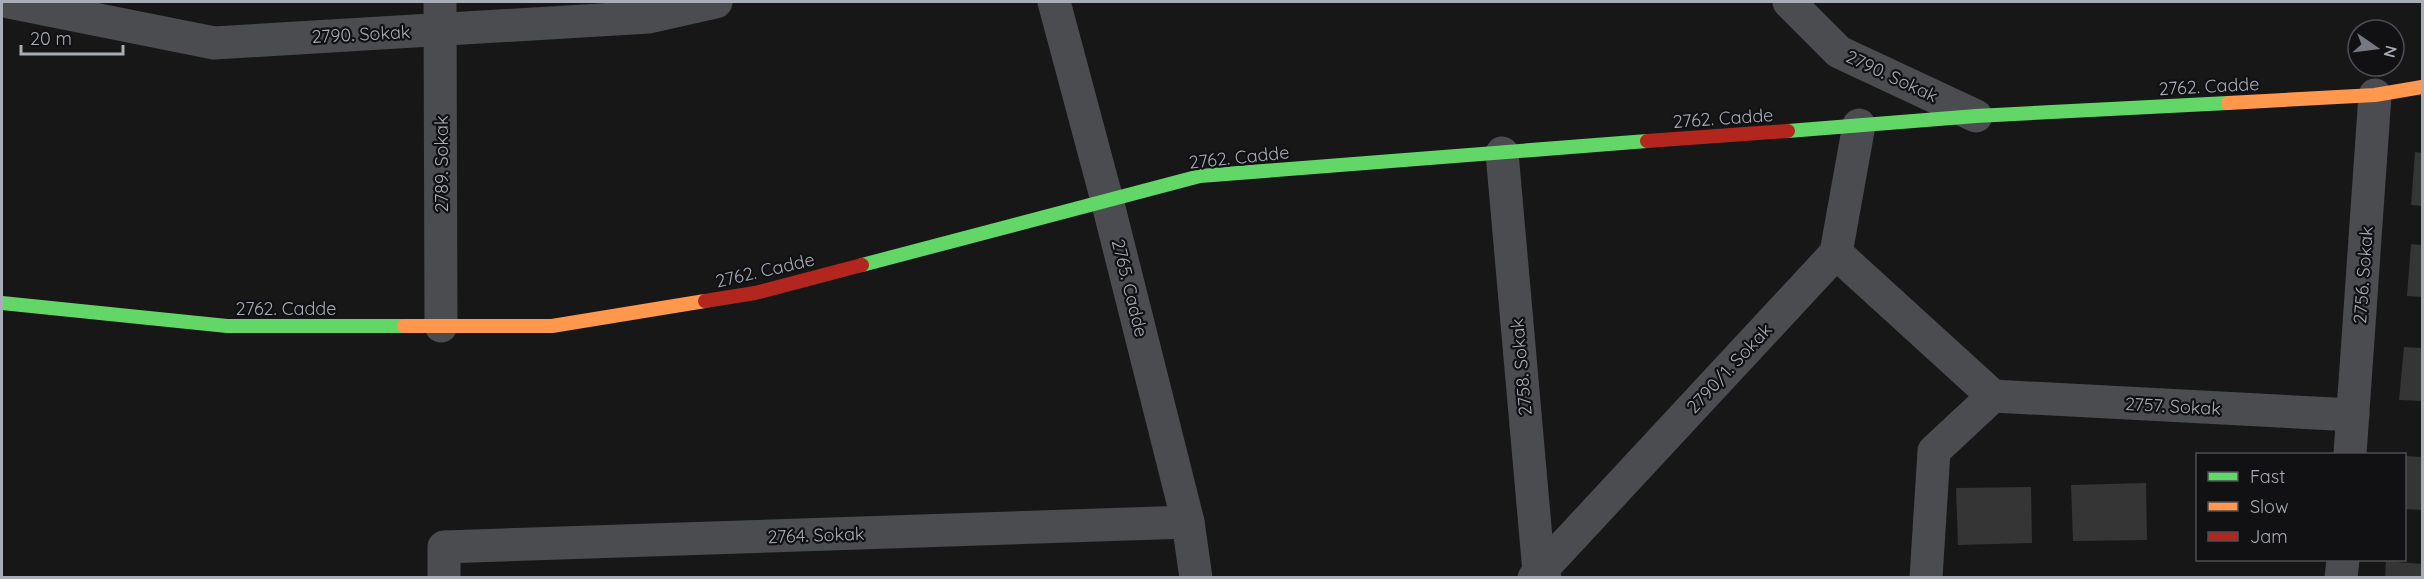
<svg xmlns="http://www.w3.org/2000/svg" width="2424" height="579" font-family="Quicksand,sans-serif">
<rect width="100%" height="100%" fill="#171717"/>
<!-- building -->
<g fill="#353536">
<path d="M2415,152l7,1v53l-11,-1z"/>
<path d="M2411,244l11,1v52l-15,-1z"/>
<path d="M2404,347l18,1v53l-23,-1z"/>
<path d="M2404,456l18,1v53l-18,-1z"/>
<path d="M2146,483l1,57 -74,1 -2,-56z"/>
<path d="M2031,487l1,56 -74,2 -2,-57z"/>
<path d="M2386,561l36,3v14h-37z"/>
</g>
<g fill="none" stroke-linecap="round" stroke-linejoin="round">
<!-- street -->
<g stroke="#4b4c50" stroke-width="33">
<path d="M9,2l205,41 435,-26 67,-15"/>
<path d="M440,2l1,324"/>
<path d="M1054,2l53,198 81,322 8,56"/>
<path d="M1789,2l50,50 137,64"/>
<path d="M1502,153l37,419 6,6"/>
<path d="M1836,253l157,143"/>
<path d="M1993,396l360,19"/>
<path d="M2350,454l25,-359"/>
<path d="M444,578v-31l744,-25"/>
<path d="M1534,578l302,-325 23,-128"/>
<path d="M1926,578l8,-127 59,-55"/>
<path d="M2341,578l2,-18"/>
</g>
<!-- fast -->
<g stroke="#63d668" stroke-width="14">
<path d="M1788,131l188,-15 252,-13"/>
<path d="M862,265l338,-89 447,-35"/>
<path d="M2,303l225,23h177"/>
</g>
<!-- slow -->
<g stroke="#ff974d" stroke-width="14">
<path d="M2228,103l147,-8 47,-8"/>
<path d="M404,326h148l153,-25"/>
</g>
<!-- jam -->
<g stroke="#b3261e" stroke-width="14">
<path d="M1647,141l141,-10"/>
<path d="M705,301l50,-8 107,-28"/>
</g>
</g>
<g text-anchor="middle" dominant-baseline="central" stroke-width="4.5" stroke-linejoin="round" paint-order="stroke">
<!-- street labels -->
<g font-size="18" fill="#a8adb8" stroke="#111113">
<text transform="translate(361 34) rotate(-3)">2790. Sokak</text>
<text transform="translate(1892 76) rotate(25)">2790. Sokak</text>
<text transform="translate(2209 86) rotate(-3)">2762. Cadde</text>
<text transform="translate(1723 118) rotate(-4)">2762. Cadde</text>
<text transform="translate(1239 157) rotate(-6)">2762. Cadde</text>
<text transform="translate(441 164) rotate(-90)">2789. Sokak</text>
<text transform="translate(765 270) rotate(-13)">2762. Cadde</text>
<text transform="translate(2363 275) rotate(-86)">2756. Sokak</text>
<text transform="translate(1130 288) rotate(76)">2765. Cadde</text>
<text x="286" y="308">2762. Cadde</text>
<text transform="translate(1521 367) rotate(-95)">2758. Sokak</text>
<text transform="translate(1729 368) rotate(-47)">2790/1. Sokak</text>
<text transform="translate(2173 406) rotate(3)">2757. Sokak</text>
<text transform="translate(816 535) rotate(-2)">2764. Sokak</text>
</g>
</g>
<!-- border -->
<rect width="2424" height="579" fill="none" stroke="#a8adb8" stroke-width="6"/>
<!-- legend -->
<rect x="2196" y="453" width="210" height="108" fill="#111113" stroke="#4d4f55" stroke-width="1.5"/>
<rect x="2208" y="472" width="30" height="9" fill="#63d668" stroke="#4d4f55" stroke-width="1.5"/>
<text x="2250" y="483" font-size="18" fill="#a8adb8">Fast</text>
<rect x="2208" y="502" width="30" height="9" fill="#ff974d" stroke="#4d4f55" stroke-width="1.5"/>
<text x="2250" y="513" font-size="18" fill="#a8adb8">Slow</text>
<rect x="2208" y="532" width="30" height="9" fill="#b3261e" stroke="#4d4f55" stroke-width="1.5"/>
<text x="2250" y="543" font-size="18" fill="#a8adb8">Jam</text>
<!-- north arrow -->
<g transform="translate(2376 48) rotate(104)"><circle r="28" fill="#111113" stroke="#4d4f55" stroke-width="1.5"/>
<path d="M0-4.5L10 22L0 15L-10 22Z" fill="#757880"/>
<text y="-9" font-size="16" font-weight="bold" text-anchor="middle" fill="#a8adb8">N</text>
</g>
<!-- scale -->
<path d="M21 45v9h102v-9" fill="none" stroke="#a8adb8" stroke-width="3"/>
<text x="30" y="45" font-size="18" fill="#a8adb8" stroke="#111113" stroke-width="4.5" paint-order="stroke">20 m</text>
</svg>
